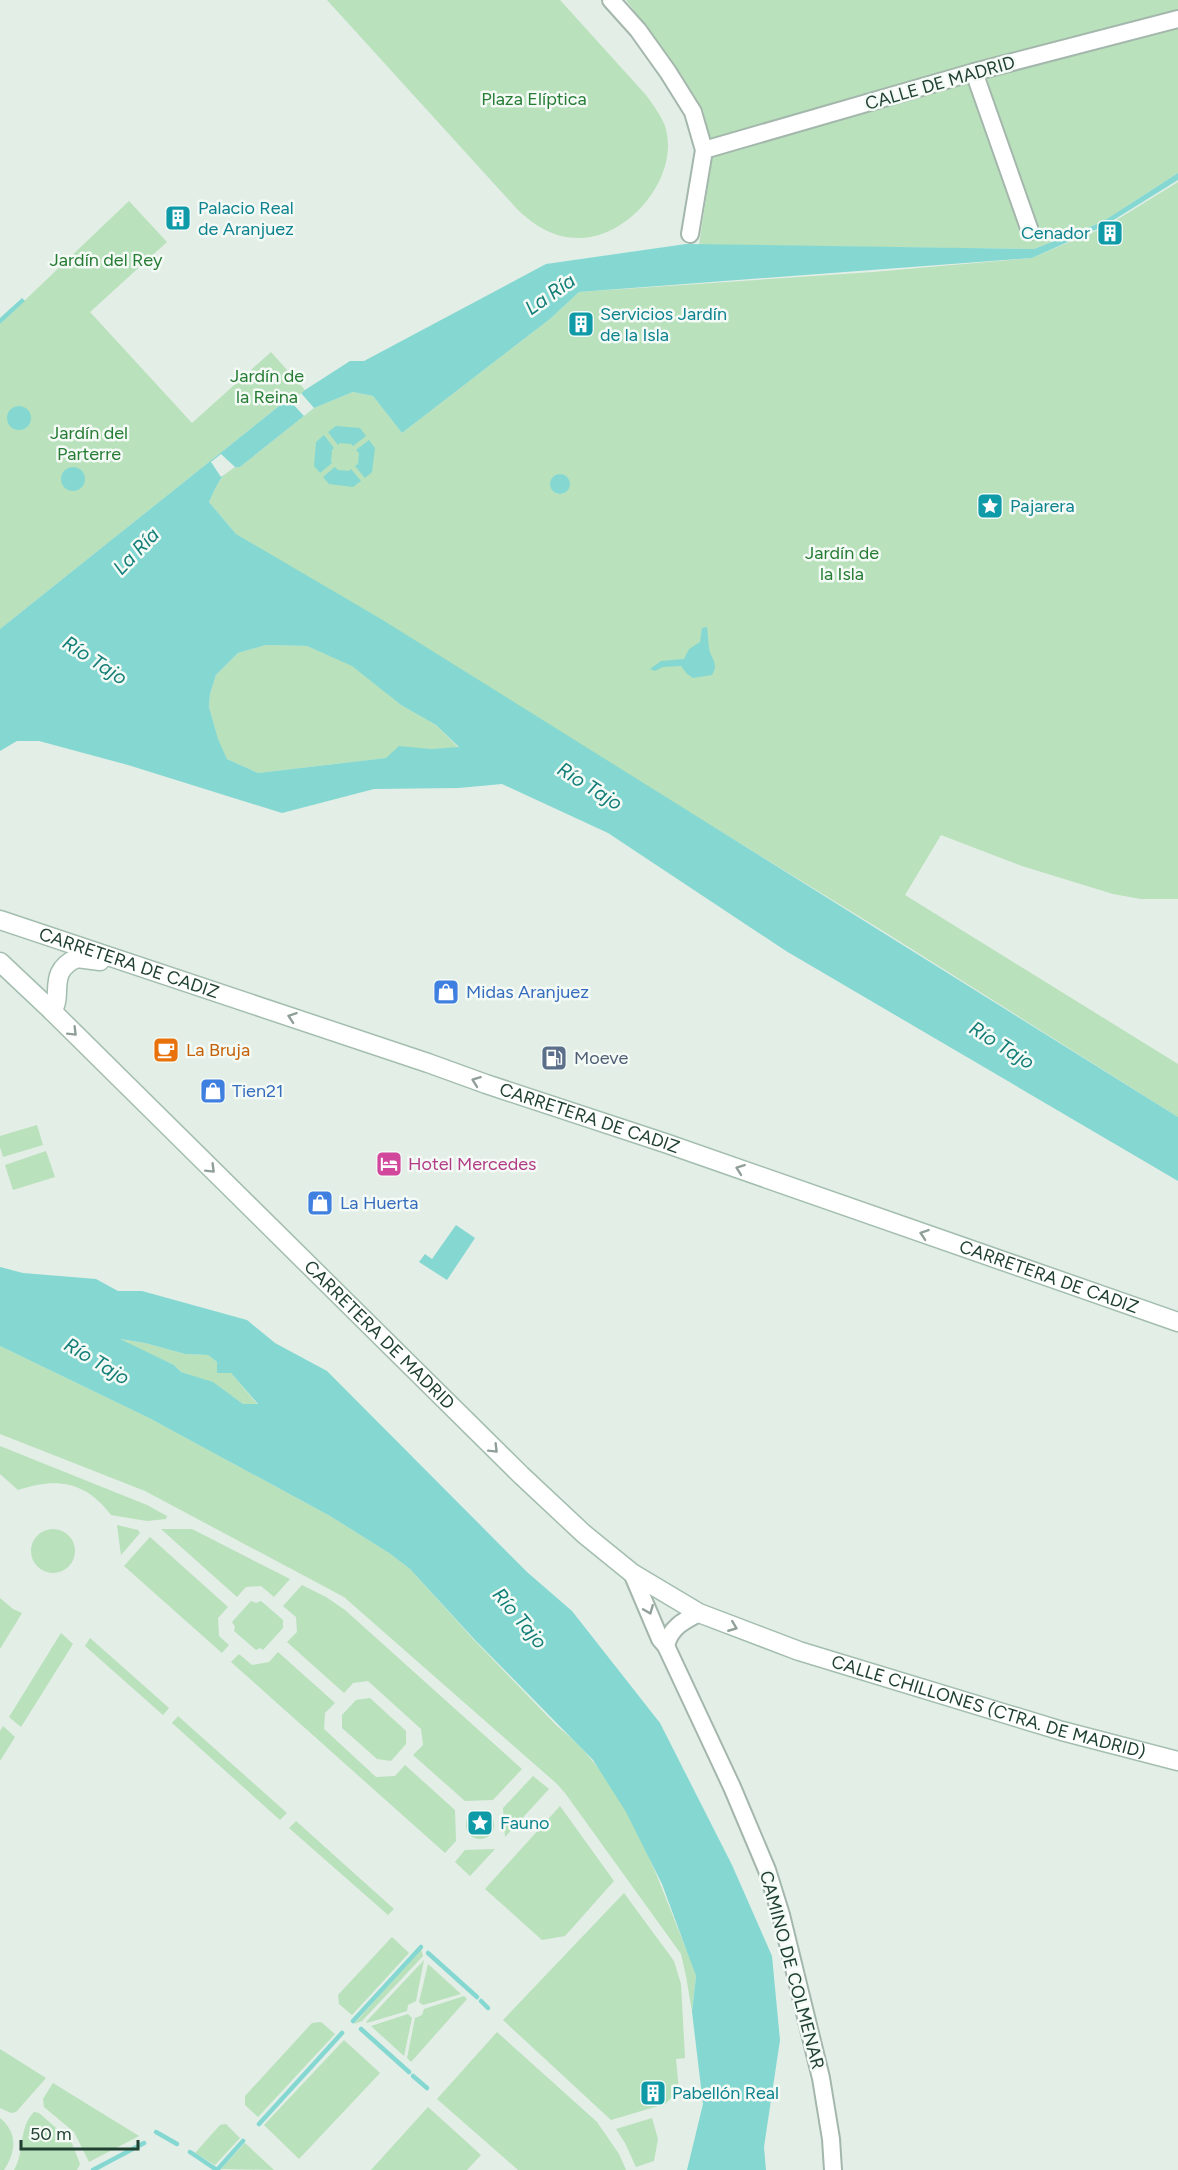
<svg xmlns="http://www.w3.org/2000/svg" width="1178" height="2170" font-family="Figtree,sans-serif">
<rect width="100%" height="100%" fill="#e2eee6"/>
<!-- green -->
<g fill="#b9e1bb">
<path d="M327,0h233l86,95c7,10 15,20 19,31 16,50 -36,113 -87,112 -24,0 -43,-12 -60,-28z"/>
<path d="M626,0h552v173l-76,49 -68,27 -335,-4 14,-92 -10,-43 -22,-36z"/>
<path d="M1178,182v717h-37l-28,-5 -91,-28 -81,-31 -36,60 273,169v53l-295,-186 -647,-397 -27,-32c6,-12 14,-36 31,-35l74,-59 39,-16 20,4 29,37 148,-114 29,-27 294,-20 159,-14 73,-31z"/>
<path d="M129,201l38,41 -77,70 102,111 79,-71 34,38 -14,12 -12,4 -279,223v-305z"/>
<path d="M266,645l41,1 45,19 49,40 35,20 23,23 -28,1 -44,9 -129,15 -31,-14 -9,-19 -9,-33 1,-13 6,-19 22,-22z"/>
<path d="M37,1125l6,20 -40,12 -3,-10v-11z"/>
<path d="M46,1151l9,26 -42,13 -8,-25z"/>
<path d="M118,1339l27,4 40,11 23,1 23,18 27,32 -15,-1 -30,-21 -32,-11 -7,-7z"/>
<path d="M0,1346l149,72 181,98 59,37 21,16 64,71 83,86c74,58 100,156 136,239l3,11 -4,36 -6,-36 -5,-22 -116,-161 -9,-10 -212,-186 -199,-106 -145,-57z"/>
<path d="M0,1446l147,59 20,11 -1,3 -19,2 -36,-6c-25,-34 -55,-38 -93,-25l-18,-16z"/>
<path d="M117,1525l21,5 2,3 -19,22z"/>
<circle cx="53" cy="1551" r="22"/>
<path d="M161,1529h31l98,50 -16,18 -13,-11 -15,1 -9,10z"/>
<path d="M150,1537l78,70 -10,11 1,18 10,9 -7,8 -98,-87z"/>
<path d="M302,1585l24,12 19,13 177,159 -29,31 -28,1 -52,-46 10,-10 -2,-16 -53,-48 -15,2 -9,10 -57,-51 10,-10 -1,-15 -13,-11z"/>
<path d="M0,1598l13,11 9,4 -22,36z"/>
<path d="M251,1601l5,2 5,-2 22,19v8l-20,22 -3,-2 -4,2 -22,-19 1,-4 -3,-5z"/>
<path d="M61,1633l12,11 -52,83 -12,-10z"/>
<path d="M90,1638l79,70 -6,7 -78,-69z"/>
<path d="M278,1652l57,51 -10,10 -1,16 52,48 19,-1 10,-11 50,45 1,31 -11,12 -214,-191 8,-8 13,11 17,-3z"/>
<path d="M370,1698l36,33v13l-15,17 -14,-2 -35,-31v-13l14,-15z"/>
<path d="M178,1716l109,97 -7,7 -108,-97z"/>
<path d="M3,1726l12,11 -15,24v-30z"/>
<path d="M533,1776l16,13 -44,48 -2,-29z"/>
<path d="M560,1806l54,75 -49,55 -23,4 -57,-51z"/>
<circle cx="480" cy="1825" r="14"/>
<path d="M296,1821l98,88 -6,6 -99,-87z"/>
<path d="M495,1849l-25,27 -15,-14 10,-12z"/>
<path d="M624,1893l50,68 7,23 4,74 -9,1 3,31 -14,14 -54,16 -108,-100z"/>
<path d="M392,1937l17,16 -57,62 -13,-11 -1,-9z"/>
<path d="M421,1949l2,7 -61,65 -8,3z"/>
<path d="M424,1960l-8,41 -8,4 -1,6 -40,12 -1,-1z"/>
<path d="M428,1964l33,30 -38,11 -4,-3z"/>
<path d="M464,1996l3,3 -56,63 -4,-4 8,-40 7,-3 2,-6z"/>
<path d="M408,2014l4,4 -8,38 -33,-30z"/>
<path d="M321,2022l14,12 -77,83 -13,-12v-9l67,-73z"/>
<path d="M497,2032l100,90 22,32 7,16h-108l-81,-71z"/>
<path d="M344,2040l36,33 -81,86 -35,-34z"/>
<path d="M0,2049l46,29 -30,34 -5,1 -11,-5z"/>
<path d="M53,2083l86,53 -50,26 -15,-30 -30,-25 -1,-8z"/>
<path d="M428,2107l53,48 -14,15h-96z"/>
<path d="M34,2112l5,1 32,28 9,23 -3,6h-63c11,-18 4,-42 20,-58z"/>
<path d="M0,2118c18,15 16,34 4,52h-4z"/>
<path d="M652,2118l6,21 -4,22 -18,6 -11,-24 -9,-14z"/>
<path d="M226,2124l14,14 -25,27 -20,-12 25,-28z"/>
<path d="M245,2143l29,27 -53,-1z"/>
</g>
<!-- water -->
<g fill="#85d8d2" fill-rule="evenodd">
<path d="M1178,173v7l-74,46 -72,32 -453,34 -29,27 -148,114 -29,-37 -20,-4 -39,16 -74,59c-17,-1 -25,23 -31,35l27,32 145,85 797,498v64l-392,-230 -178,-118 -106,-49 -43,4 -85,1 -92,24 -154,-48 -89,-24h-22l-17,10v-122l279,-223 12,-4 14,-12 45,-29h14l182,-97 140,-20 348,5 68,-27zM266,645l41,1 45,20 49,39 35,20 23,22 -28,2 -32,-3 -13,12 -128,15 -31,-14 -9,-20 -9,-32 1,-13 6,-19 22,-22z"/>
<path d="M22,298l3,3 -25,23v-6z"/>
<circle cx="19" cy="418" r="12"/>
<path d="M336,426l24,2 6,8 -13,10 -2,-2 -11,-1 -2,2 -10,-13z"/>
<path d="M324,435l10,13 -2,2 -1,11 1,2 -12,10 -6,-7 2,-24z"/>
<path d="M369,440l6,8 -3,24 -7,6 -10,-12 3,-2 1,-11 -3,-3z"/>
<circle cx="73" cy="479" r="12"/>
<path d="M335,467l3,3 11,1 2,-2 10,12 -8,6 -24,-3 -6,-7z"/>
<circle cx="560" cy="484" r="10"/>
<path d="M707,627c1,7 1,14 2,21 1,10 11,15 3,27l-19,3 -6,-4 -6,-8 -18,1 -8,4 -5,-2 11,-8 23,-2 5,-10 11,-7 2,-14z"/>
<path d="M456,1225l19,13 -28,42 -28,-18 6,-8 7,5z"/>
<path d="M0,1267l23,6 73,6 22,12h24l105,29 28,23 52,28 200,201 45,39 88,112 72,142 40,91 8,84 -16,107 2,23h-79l16,-66 -11,-92 4,-36 -34,-92 -36,-72 -33,-52 -119,-121 -64,-70 -21,-16 -59,-37 -181,-98 -149,-72zM120,1339l25,4 40,11 23,1 9,7v11h14l27,31h-15l-30,-22 -32,-10 -7,-7z"/>
</g>
<!-- pier -->
<g fill="#e2eee6">
<path d="M301,393l13,15 -10,8 -13,-14z"/>
<path d="M221,454l14,13 -14,10 -10,-15z"/>
</g>
<g fill="none" stroke-linecap="round" stroke-linejoin="round">
<!-- stream -->
<g stroke="#85d8d2" stroke-width="4.5">
<path d="M428,1953l49,44"/>
<path d="M481,2001l7,7"/>
<path d="M353,2021l68,-74"/>
<path d="M361,2029l48,43"/>
<path d="M413,2076l14,12"/>
<path d="M259,2124l83,-91"/>
<path d="M156,2132l21,12"/>
<path d="M190,2152l27,18 26,-29"/>
<path d="M93,2170l51,-27"/>
</g>
<defs>
<g id="street">
<path d="M611,0l27,30 30,42 25,40 11,38 -14,84"/>
<path d="M974,72l56,159"/>
<path d="M704,150l270,-78 204,-53"/>
<path d="M632,1573l28,66 6,7 66,141 35,83 14,45 40,163 10,61 2,31"/>
<path d="M666,1646c4,-18 17,-25 33,-33"/>
</g>
<g id="secondary">
<path id="s1" d="M0,920l428,143 58,21 179,59 513,179"/>
<path id="s2" d="M0,962l52,49 469,464 63,59 48,39 67,40 100,38 263,80 116,30"/>
<path d="M52,1011c12,-16 -6,-39 25,-53l23,3"/>
</g>
</defs>
<!-- street casing -->
<use href="#street" stroke="#a4b7ac" stroke-width="20"/>
<!-- secondary casing -->
<use href="#secondary" stroke="#a3beae" stroke-width="21"/>
<!-- street -->
<use href="#street" stroke="#fff" stroke-width="16"/>
<!-- secondary -->
<use href="#secondary" stroke="#fff" stroke-width="18"/>
</g>
<!-- one-way arrows -->
<defs><path id="oneway-chevron" d="M-2-3.5L2.5 0L-2 3.5" fill="none" stroke-width="1.6" stroke-linecap="round" stroke-linejoin="round" transform="scale(1.5)"/></defs>
<g stroke="#90a098">
<use href="#oneway-chevron" transform="translate(292 1017) rotate(-161)"/>
<use href="#oneway-chevron" transform="translate(73 1032) rotate(45)"/>
<use href="#oneway-chevron" transform="translate(476 1081) rotate(-160)"/>
<use href="#oneway-chevron" transform="translate(211 1169) rotate(45)"/>
<use href="#oneway-chevron" transform="translate(740 1169) rotate(-160)"/>
<use href="#oneway-chevron" transform="translate(924 1234) rotate(-161)"/>
<use href="#oneway-chevron" transform="translate(494 1449) rotate(45)"/>
<use href="#oneway-chevron" transform="translate(649 1610) rotate(68)"/>
<use href="#oneway-chevron" transform="translate(733 1627) rotate(22)"/>
</g>
<!-- icons -->
<defs>
<symbol id="building-square" viewBox="-11 -11 22 22"><rect x="-9" y="-9" width="18" height="18" rx="4" fill="#0f9aa8" stroke="#f4faf5"/><path d="M-4-6H4V6H1V3H-1V6H-4ZM-2.5-4.3h1.7v1.8h-1.7ZM.8-4.3h1.7v1.8H.8ZM-2.5-1h1.7V.8h-1.7ZM.8-1h1.7V.8H.8Z" fill="#fff"/></symbol>
<symbol id="sight-square" viewBox="-11 -11 22 22"><rect x="-9" y="-9" width="18" height="18" rx="4" fill="#0f9aa8" stroke="#f4faf5"/><path d="M0-6L1.8-2.2L6-1.7L2.9 1.2L3.7 5.4L0 3.3L-3.7 5.4L-2.9 1.2L-6-1.7L-1.8-2.2Z" fill="#fff"/></symbol>
<symbol id="shop-square" viewBox="-11 -11 22 22"><rect x="-9" y="-9" width="18" height="18" rx="4" fill="#3f7fe0" stroke="#f4faf5"/><path d="M-5-2.5h2.3a2.7 3.5 0 0 1 5.4 0H5L5.5 6h-11ZM-1.5-2.5h3a1.5 2.3 0 0 0-3 0Z" fill="#fff"/></symbol>
<symbol id="cafe-square" viewBox="-11 -11 22 22"><rect x="-9" y="-9" width="18" height="18" rx="4" fill="#e8710a" stroke="#f4faf5"/><path d="M-5.5-4.5H6V0H3Q3 3.5 0 3.5H-2.5Q-5.5 3.5-5.5 0ZM3-3.2v2h1.7v-2ZM-6 4.5H4V6H-6Z" fill="#fff"/></symbol>
<symbol id="fuel-square" viewBox="-11 -11 22 22"><rect x="-9" y="-9" width="18" height="18" rx="4" fill="#5c6f8a" stroke="#f4faf5"/><path d="M-5.5-6h7V0h2V4h1.3V-2.5L3-4.5l.8-.8L6-3V5H2.5V1h-1V6h-7ZM-4.2-4.7v3.2H.2V-4.7Z" fill="#fff"/></symbol>
<symbol id="hotel-square" viewBox="-11 -11 22 22"><rect x="-9" y="-9" width="18" height="18" rx="4" fill="#d1479c" stroke="#f4faf5"/><path d="M-6-4.5h1.5V1H6V5H4.5V3h-9V5H-6ZM-4 0a1.8 1.8 0 1 1 3.6 0ZM.5 0V-2.5h3Q6-2.5 6 0Z" fill="#fff"/></symbol>
</defs>
<g fill-rule="evenodd">
<use href="#building-square" x="163" y="203" width="30" height="30"/>
<use href="#building-square" x="1095" y="218" width="30" height="30"/>
<use href="#building-square" x="566" y="309" width="30" height="30"/>
<use href="#sight-square" x="975" y="491" width="30" height="30"/>
<use href="#shop-square" x="431" y="977" width="30" height="30"/>
<use href="#cafe-square" x="151" y="1035" width="30" height="30"/>
<use href="#fuel-square" x="539" y="1043" width="30" height="30"/>
<use href="#shop-square" x="198" y="1076" width="30" height="30"/>
<use href="#hotel-square" x="374" y="1149" width="30" height="30"/>
<use href="#shop-square" x="305" y="1188" width="30" height="30"/>
<use href="#sight-square" x="465" y="1808" width="30" height="30"/>
<use href="#building-square" x="638" y="2078" width="30" height="30"/>
</g>
<g text-anchor="middle" dominant-baseline="central" stroke-width="5" stroke-linejoin="round" paint-order="stroke">
<!-- street labels -->
<g font-size="18" fill="#204131" stroke="#f4faf5">
<text transform="translate(940 83) rotate(-16)">CALLE DE MADRID</text>
<text stroke="none"><textPath href="#s1" startOffset="136">CARRETERA DE CADIZ</textPath></text>
<text stroke="none"><textPath href="#s1" startOffset="622">CARRETERA DE CADIZ</textPath></text>
<text stroke="none"><textPath href="#s1" startOffset="1108">CARRETERA DE CADIZ</textPath></text>
<text stroke="none"><textPath href="#s2" startOffset="532">CARRETERA DE MADRID</textPath></text>
<text stroke="none"><textPath href="#s2" startOffset="1262">CALLE CHILLONES (CTRA. DE MADRID)</textPath></text>
<text transform="translate(792 1970) rotate(75)">CAMINO DE COLMENAR</text>
</g>
<!-- park labels -->
<g font-size="18" fill="#267c34" stroke="#f4faf5">
<text x="534" y="99">Plaza Elíptica</text>
<text x="106" y="260">Jardín del Rey</text>
<text x="267" y="376">Jardín de<tspan x="267" dy="21">la Reina</tspan></text>
<text x="89" y="433">Jardín del<tspan x="89" dy="21">Parterre</tspan></text>
<text x="842" y="553">Jardín de<tspan x="842" dy="21">la Isla</tspan></text>
</g>
<!-- culture labels -->
<g font-size="18" fill="#0d838f" stroke="#f4faf5" text-anchor="start">
<text x="198" y="208">Palacio Real<tspan x="198" dy="21">de Aranjuez</tspan></text>
<text x="1090" y="233" text-anchor="end">Cenador</text>
<text x="600" y="314">Servicios Jardín<tspan x="600" dy="21">de la Isla</tspan></text>
<text x="1010" y="506">Pajarera</text>
<text x="500" y="1823">Fauno</text>
<text x="672" y="2093">Pabellón Real</text>
</g>
<!-- shop labels -->
<g font-size="18" fill="#366cbe" stroke="#f4faf5" text-anchor="start">
<text x="466" y="992">Midas Aranjuez</text>
<text x="232" y="1091">Tien21</text>
<text x="340" y="1203">La Huerta</text>
</g>
<!-- food labels -->
<g font-size="18" fill="#c56008" stroke="#f4faf5" text-anchor="start">
<text x="186" y="1050">La Bruja</text>
</g>
<!-- service labels -->
<g font-size="18" fill="#4e5e75" stroke="#f4faf5" text-anchor="start">
<text x="574" y="1058">Moeve</text>
</g>
<!-- hotel labels -->
<g font-size="18" fill="#b23c85" stroke="#f4faf5" text-anchor="start">
<text x="408" y="1164">Hotel Mercedes</text>
</g>
<!-- water labels -->
<g font-size="20" font-style="italic" fill="#147e78" stroke="#f4faf5">
<text transform="translate(550 294) rotate(-35)">La Ría</text>
<text transform="translate(136 551) rotate(-46)">La Ría</text>
<text transform="translate(95 660) rotate(33)">Río Tajo</text>
<text transform="translate(590 786) rotate(32)">Río Tajo</text>
<text transform="translate(1002 1045) rotate(32)">Río Tajo</text>
<text transform="translate(97 1361) rotate(31)">Río Tajo</text>
<text transform="translate(520 1618) rotate(50)">Río Tajo</text>
</g>
</g>
<!-- scale -->
<path d="M21 2140v9h117v-9" fill="none" stroke="#204131" stroke-width="3"/>
<text x="30" y="2140" font-size="18" fill="#204131" stroke="#f4faf5" stroke-width="4.5" paint-order="stroke">50 m</text>
</svg>
